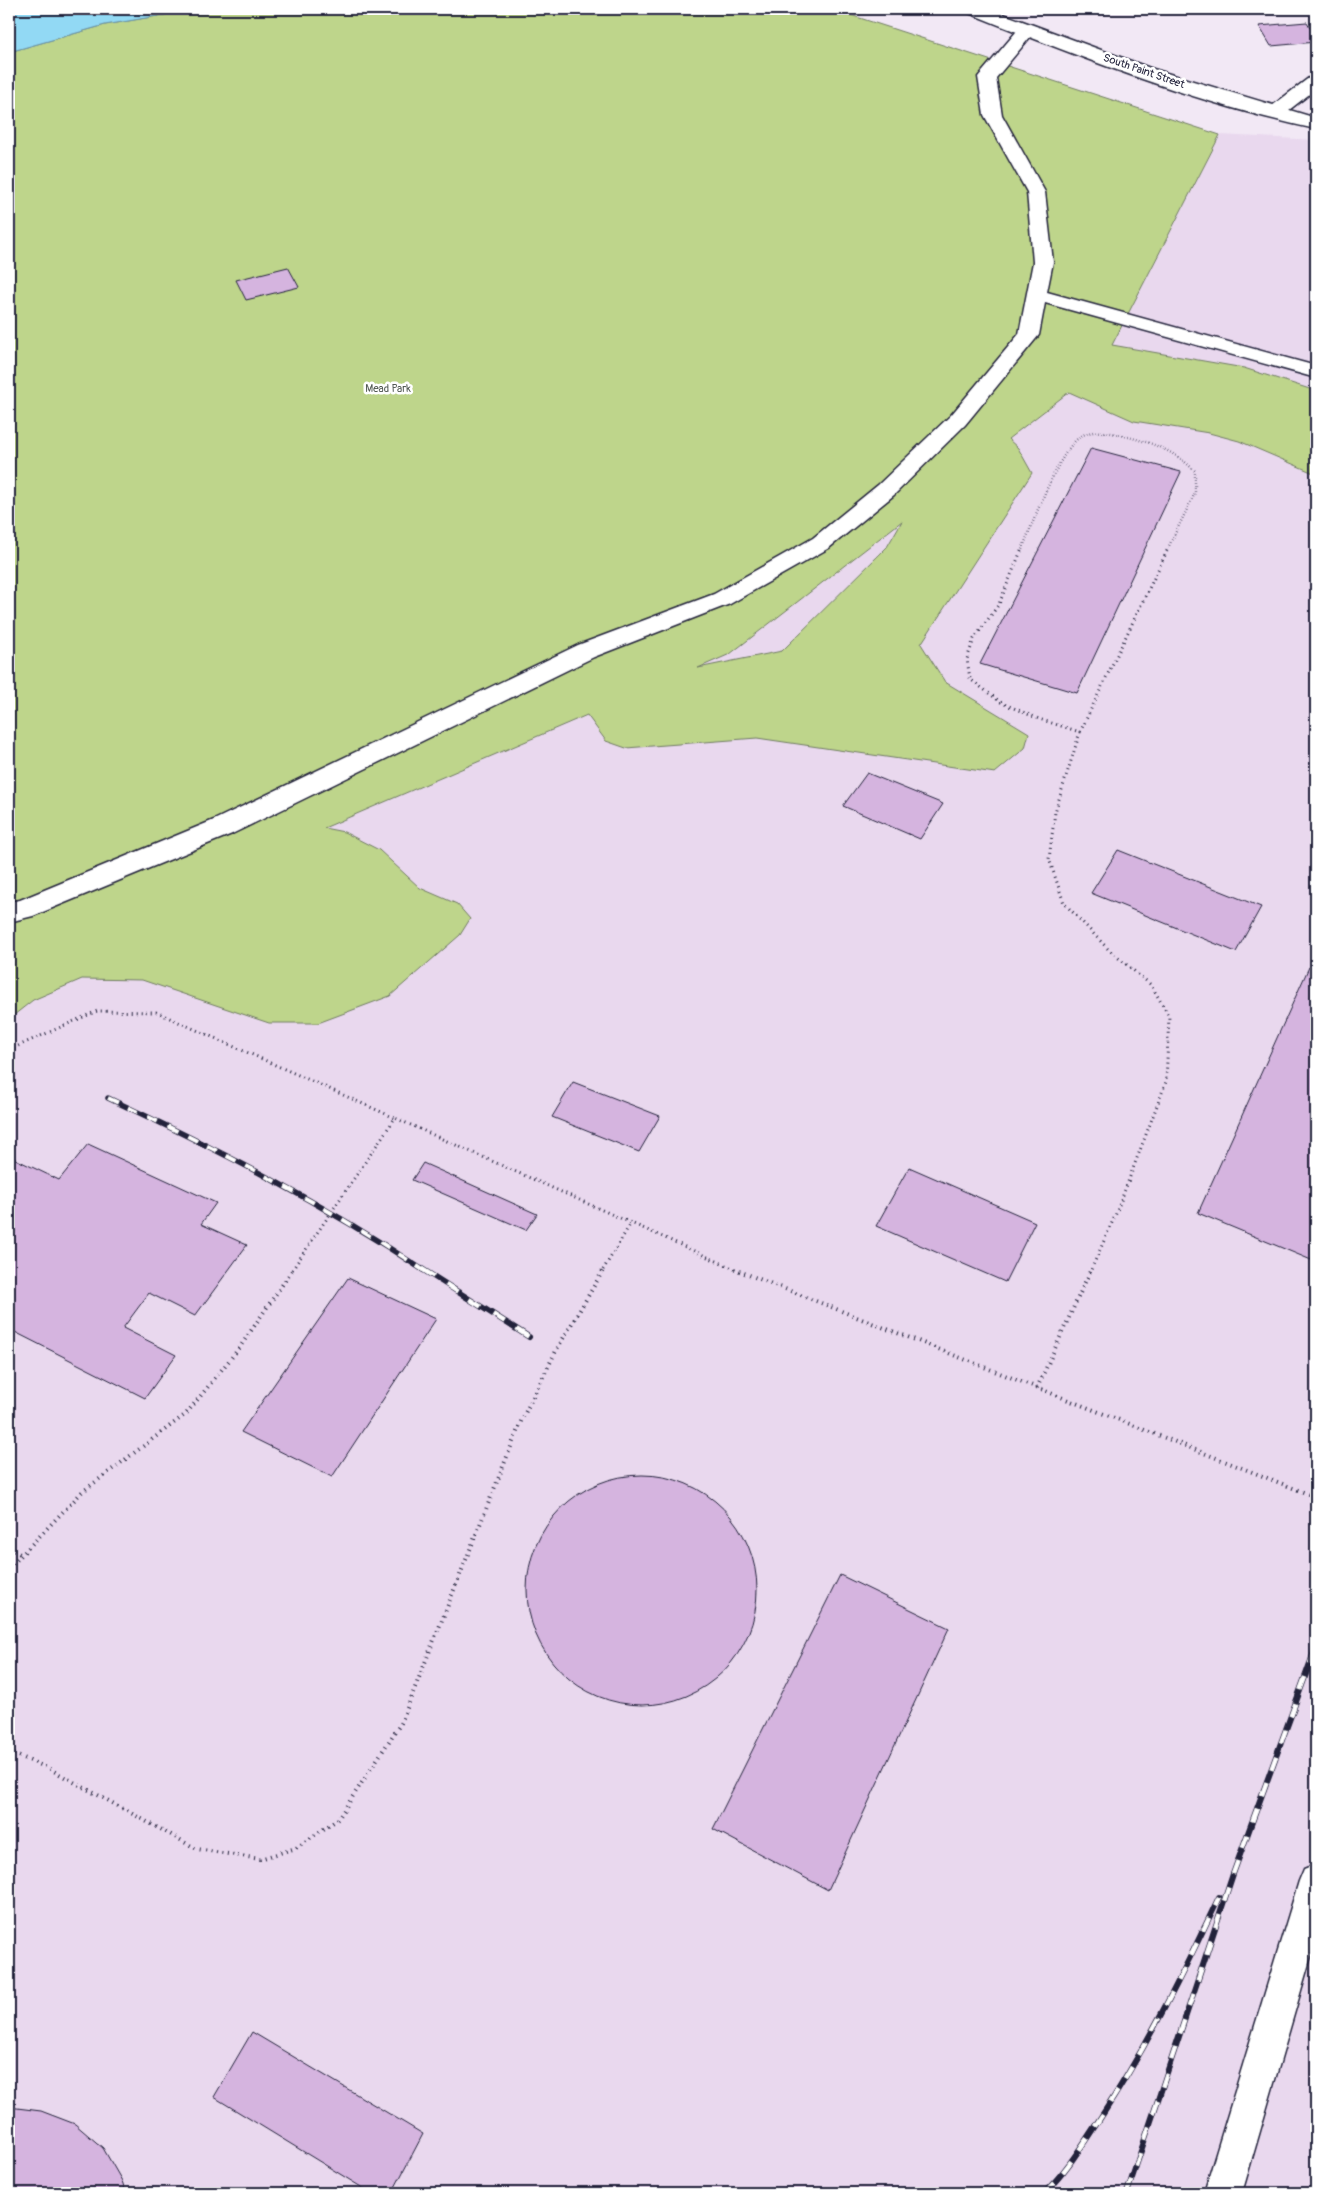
<svg xmlns="http://www.w3.org/2000/svg" width="1325" height="2202" font-family="Pangolin,sans-serif">
<rect width="100%" height="100%" fill="#f2e8f5"/>
<filter id="ink" filterUnits="userSpaceOnUse"><feTurbulence type="fractalNoise" baseFrequency=".02" numOctaves="2"/><feDisplacementMap in="SourceGraphic" scale="10" xChannelSelector="R" yChannelSelector="G"/><feConvolveMatrix kernelMatrix="1 2 1 2 8 2 1 2 1" color-interpolation-filters="sRGB"/></filter>
<g filter="url(#ink)">
<!-- built -->
<path fill="#e9d8ee" d="M1220,135l96,5v2053h-1307v-1230l721,-309 370,-286z"/>
<!-- green -->
<path fill="#bed58b" stroke="#707c63" fill-rule="evenodd" d="M198,9h634l388,126 -108,210 132,23 72,23v83l-77,-33 -30,-8 -75,-12 -65,-29 -61,47 10,9 14,25 -111,171 24,38 84,51 -4,15 -30,25 -238,-35 -131,10 -20,-7 -19,-26 -263,113 20,4 35,18 41,38 37,16 13,15 -10,16 -70,61 -72,27h-49l-127,-43 -60,-1 -49,21 -24,19v-967l96,-27zM902,521l-15,26 -105,104 -84,17 32,-14z"/>
<!-- water -->
<path fill="#92d9f4" stroke="#6590aa" d="M9,9h189l-93,16 -96,27z"/>
<!-- building -->
<g fill="#d5b4df" stroke="#22223b">
<path d="M1307,22l9,15v5l-45,4 -12,-20z"/>
<path d="M288,267l11,20 -53,13 -10,-20z"/>
<path d="M1091,448l90,24 -104,221 -97,-29z"/>
<path d="M867,773l76,31 -23,35 -77,-33z"/>
<path d="M1118,850l143,57 -25,45 -145,-59z"/>
<path d="M1309,967l7,3v292l-118,-49z"/>
<path d="M573,1082l87,34 -21,36 -87,-35z"/>
<path d="M88,1144l128,59 -15,21 46,21 -52,71 -46,-23 -26,35 53,27 -31,43 -136,-69v-173l50,24z"/>
<path d="M423,1163l114,51 -11,16 -114,-50z"/>
<path d="M909,1167l126,55 -30,60 -129,-56z"/>
<path d="M348,1278l88,41 -104,158 -91,-45z"/>
<circle cx="642" cy="1590" r="115"/>
<path d="M840,1575l109,53 -121,262 -115,-61z"/>
<path d="M252,2032l171,102 -31,59h-21l-157,-96z"/>
<path d="M9,2107l32,4 34,13 28,24 19,33 4,12h-117z"/>
</g>
<g fill="none" stroke-linecap="round" stroke-linejoin="round">
<defs>
<g id="lane">
<path d="M1027,25l6,1 3,4 -40,48 6,37 43,77 8,70 -6,30 269,74v12l-271,-75 -6,32 -74,90 -71,70 -65,53 -99,56 -136,53 -362,177 -199,82 -24,6v-20l11,-2 194,-80 364,-175 136,-51 99,-56 65,-53 73,-70 68,-81 14,-72 -6,-70 -43,-77 -6,-38 43,-51z"/>
<path d="M1316,76v13l-36,28h-12l-3,-4 3,-4 42,-32z"/>
<path d="M1316,1864v75l-74,254h-38l95,-312 5,-12z"/>
</g>
<path id="secondary" d="M966,9h24l160,59 166,50v11c-115,-24 -237,-72 -347,-116z"/>
</defs>
<!-- lane casing -->
<use href="#lane" stroke="#22223b" stroke-width="3"/>
<!-- secondary casing -->
<use href="#secondary" stroke="#22223b" stroke-width="3"/>
<!-- path-far2 -->
<path stroke="#22223b" stroke-width="2.5" stroke-dasharray="0.5 2.5" stroke-linecap="butt" d="M1021,552c11,-26 38,-105 62,-117 14,-7 34,-1 49,3 24,6 45,15 63,33v22l-29,59"/>
<!-- path-far1 -->
<g stroke="#22223b" stroke-width="3" stroke-dasharray="1 4" stroke-linecap="butt">
<path d="M1021,551l-22,53 -25,35 -7,20 3,20 32,24 37,16 41,13"/>
<path d="M1080,732l-25,80 -6,47 15,44 45,47 42,35 18,31 -3,66 -51,134 -24,54"/>
<path d="M1080,732l87,-181"/>
<path d="M9,1050l88,-39 59,1 239,106"/>
<path d="M292,1270l103,-152 342,152"/>
<path d="M603,1270l28,-47"/>
</g>
<!-- path -->
<g stroke="#22223b" stroke-width="4" stroke-dasharray="1 4.5" stroke-linecap="butt">
<path d="M734,1269l582,228"/>
<path d="M1037,1388l54,-119"/>
<path d="M9,1548l11,6"/>
<path d="M9,1568l73,-76 104,-78 54,-67 53,-78"/>
<path d="M9,1752l41,17 147,80 63,10 36,-11 42,-29 63,-96 121,-304 35,-70 47,-80"/>
</g>
<!-- lane -->
<use href="#lane" fill="#fff" fill-rule="evenodd"/>
<!-- secondary -->
<use href="#secondary" fill="#fff" fill-rule="evenodd"/>
<defs>
<path id="rail-far1" d="M108,1098c109,51 215,105 315,172"/>
<g id="rail">
<path d="M422,1269l107,68"/>
<path d="M1044,2193c23,-22 39,-49 57,-76 46,-70 82,-144 118,-220"/>
<path d="M1127,2193l106,-319 83,-227"/>
</g>
</defs>
<!-- rail-far1 casing -->
<use href="#rail-far1" stroke="#22223b" stroke-width="5.5"/>
<!-- rail casing -->
<use href="#rail" stroke="#22223b" stroke-width="6"/>
<!-- rail-far1 -->
<use href="#rail-far1" stroke="#fff" stroke-width="4" stroke-dasharray="11" stroke-linecap="butt"/>
<!-- rail -->
<use href="#rail" stroke="#fff" stroke-width="4.5" stroke-dasharray="14" stroke-linecap="butt"/>
</g>
</g>
<g text-anchor="middle" dominant-baseline="central" stroke-width="5" stroke-linejoin="round" paint-order="stroke">
<!-- far-street labels -->
<g font-size="11" fill="#22223b" stroke="#fff">
<text transform="translate(1144 71) rotate(19)">South Paint Street</text>
</g>
<!-- far-park labels -->
<g font-size="11" fill="#515853" stroke="#fff">
<text x="388" y="388">Mead Park</text>
</g>
</g>
<!-- margin -->
<rect width="1325" height="2202" fill="none" stroke="#fff" stroke-width="30"/>
<rect x="15" y="15" width="1295" height="2172" fill="none" stroke="#22223b" stroke-width="2" filter="url(#ink)"/>
</svg>
